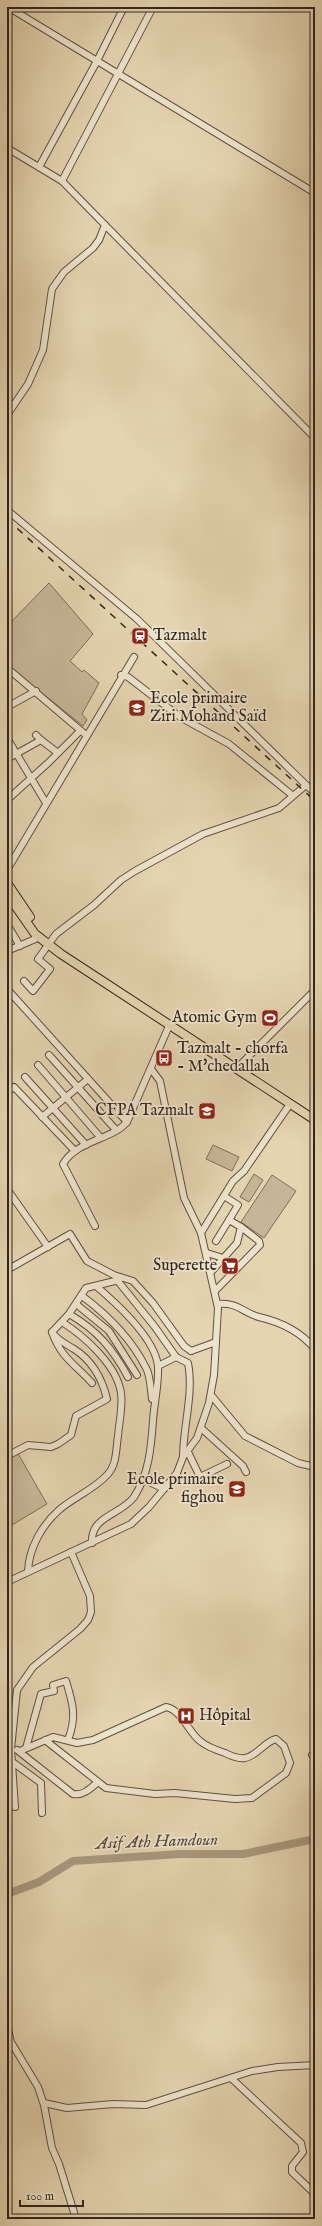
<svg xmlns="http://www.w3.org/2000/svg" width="322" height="2226" font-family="'IM FELL English',serif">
<rect width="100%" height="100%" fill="#e4d4b0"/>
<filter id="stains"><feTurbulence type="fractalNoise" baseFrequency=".005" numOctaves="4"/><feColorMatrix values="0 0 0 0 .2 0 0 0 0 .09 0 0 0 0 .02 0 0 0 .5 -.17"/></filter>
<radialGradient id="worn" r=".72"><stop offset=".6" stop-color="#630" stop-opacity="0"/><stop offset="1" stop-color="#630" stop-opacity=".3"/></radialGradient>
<!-- green -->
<g fill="#c6b697" stroke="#7c6d5a">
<path d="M49,583l44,51 -23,27 12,11 2,-2 15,13 -17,31 5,6 -4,6 -76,-61v-39z"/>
<path d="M213,1145l26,12 -7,14 -26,-12z"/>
<path d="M254,1174l9,6 -14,22 -9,-5z"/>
<path d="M272,1175l24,16 -32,47 -23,-16z"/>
<path d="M16,1450l31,54 -40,24v-72z"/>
</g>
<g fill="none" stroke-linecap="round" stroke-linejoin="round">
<!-- river -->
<path stroke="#a8987e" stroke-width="8" d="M7,1894l32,-12 34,-21 107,-7h63l72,-15"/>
<defs>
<g id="minor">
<path d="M8,7l307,186"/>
<path d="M7,148l55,33 43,44 -6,15 -6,8 -29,24 -12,17 -9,61 -15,34 -21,31"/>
<path d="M39,167l58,-106 27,-54"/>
<path d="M62,181l91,-174"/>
<path d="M105,225l210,213"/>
<path d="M7,510l130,109 169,166 -27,23 -76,26 -68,37 -14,9 -27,25 -38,29 -18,25 12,10 -17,22 -9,-10"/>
<path d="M7,668l79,67"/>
<path d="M121,675l7,2 52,40 49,27 63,51"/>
<path d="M7,707l29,-16"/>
<path d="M7,738l39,65"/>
<path d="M41,740l17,13"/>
<path d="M7,759l34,-19 -5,-5"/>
<path d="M306,785l9,8"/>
<path d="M7,800l41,-37 32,-32"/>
<path d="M7,870l127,-213"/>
<path d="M7,924l13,22"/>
<path d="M7,951l33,-14"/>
<path d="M7,989l120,133"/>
<path d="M49,1055l67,75"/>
<path d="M38,1065l62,72"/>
<path d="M151,1069l9,12 24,117 17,35"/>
<path d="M236,1069l79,-79"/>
<path d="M25,1077l61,68"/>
<path d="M7,1092l7,-5 61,64"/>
<path d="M42,1117l46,-38"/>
<path d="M7,1189l41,58"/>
<path d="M224,1196l14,9 -9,15"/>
<path d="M95,1226l-32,-62c14,-24 49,-24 64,-42l42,-96"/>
<path d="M207,1253l16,5"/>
<path d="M7,1270l63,-36 17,27 27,14 19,6 20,22 31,43 7,5"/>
<path d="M211,1272l26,-29 4,-16 -12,-7 -13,21"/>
<path d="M117,1280l38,47 21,30 12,6c6,31 -5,63 -5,94"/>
<path d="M215,1291l45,-46 -1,-4 -18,-14"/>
<path d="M82,1296c27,20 49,42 64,72 4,6 5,23 6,31"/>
<path d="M76,1304l33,27 28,44"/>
<path d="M218,1304c20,-2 25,9 41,13 22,5 41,14 56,32"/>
<path d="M69,1314c28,16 44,35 59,63"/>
<path d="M52,1332l17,-18 17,-26 33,-8"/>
<path d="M191,1351l25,-9"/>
<path d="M158,1366l18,-9"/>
<path d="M211,1395l34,41 53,27 17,4"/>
<path d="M201,1428l42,38 3,6"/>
<path d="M188,1452l12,25 27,-13"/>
<path d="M7,1456l21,-11 23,2 7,-3 13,-9 5,-19 31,-17c-5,-21 -14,-38 -33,-50 -8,-5 -17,-9 -22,-17 9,26 23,32 40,51"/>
<path d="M143,1479l21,10"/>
<path d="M92,1543c-2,-27 29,-28 42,-46 15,-23 17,-49 19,-76 1,-18 6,-37 5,-54 -2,-28 -42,-64 -62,-81"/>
<path d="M28,1571c1,-23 14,-46 31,-61 15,-13 36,-21 49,-36 9,-10 8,-26 10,-38 1,-14 5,-29 3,-43 -4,-28 -37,-57 -59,-71"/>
<path d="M7,1582l124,-58 18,-17 28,-34 6,-16 14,-19 12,-35 5,-28 4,-67 -17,-75 32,-52 11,-10 46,-67"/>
<path d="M26,1748l15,-54 13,-3 -1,-6 13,-4c7,23 11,36 2,59"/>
<path d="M17,1750l56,44c10,2 18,-6 25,-12"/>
<path d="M20,1751l33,-14 24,6 16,-3 73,-33c16,3 22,25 34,34 7,6 16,9 25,12 6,3 13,6 20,5 12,-2 19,-16 31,-19l8,7 6,17 -4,10 -34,25 -17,1 -60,-6 -20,1 -49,-6 -61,-48"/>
<path d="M312,1755l3,-2"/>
<path d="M11,1761l30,22 1,30"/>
<path d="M15,1807l-4,-58 6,-59 16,-23 47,-38 8,-9 3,-8 -1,-16 -19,-44"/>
<path d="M7,2026l4,16 27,45 6,18 8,43 7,16 17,55"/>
<path d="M231,2078l70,65 2,9 -11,14v6l23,22"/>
<path d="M44,2103l23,5 46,-4 33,1 106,-34 26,-4 37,-2"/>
</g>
<g id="major">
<path d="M7,883l23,34"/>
<path d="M7,894l28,40 26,20 254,166"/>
</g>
</defs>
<!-- minor casing -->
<use href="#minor" stroke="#5f5042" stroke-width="8"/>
<!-- major casing -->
<use href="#major" stroke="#33241d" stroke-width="10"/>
<!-- minor -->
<use href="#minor" stroke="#ede3cc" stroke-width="6"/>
<!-- major -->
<use href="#major" stroke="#e4d4b0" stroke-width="8"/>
<!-- rail -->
<path stroke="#33241d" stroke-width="1.5" stroke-dasharray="7 7" stroke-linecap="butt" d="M7,519l308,282"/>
</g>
<!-- icons -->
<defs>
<symbol id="station-square" viewBox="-11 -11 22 22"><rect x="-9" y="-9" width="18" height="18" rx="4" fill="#8f2418" stroke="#ede3cc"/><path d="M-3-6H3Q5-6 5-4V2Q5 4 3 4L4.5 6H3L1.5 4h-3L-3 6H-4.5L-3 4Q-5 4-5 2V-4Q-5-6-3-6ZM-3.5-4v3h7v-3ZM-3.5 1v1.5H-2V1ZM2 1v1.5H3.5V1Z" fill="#fff"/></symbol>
<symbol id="school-square" viewBox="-11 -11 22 22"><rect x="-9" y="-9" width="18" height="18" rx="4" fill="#8f2418" stroke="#ede3cc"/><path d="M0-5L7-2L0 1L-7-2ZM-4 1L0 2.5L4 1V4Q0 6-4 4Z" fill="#fff"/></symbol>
<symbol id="stadium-square" viewBox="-11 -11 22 22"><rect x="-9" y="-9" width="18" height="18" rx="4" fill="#8f2418" stroke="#ede3cc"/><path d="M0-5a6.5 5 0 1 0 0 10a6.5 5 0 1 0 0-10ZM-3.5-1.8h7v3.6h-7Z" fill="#fff"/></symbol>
<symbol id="bus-square" viewBox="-11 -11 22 22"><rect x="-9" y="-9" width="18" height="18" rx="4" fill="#8f2418" stroke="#ede3cc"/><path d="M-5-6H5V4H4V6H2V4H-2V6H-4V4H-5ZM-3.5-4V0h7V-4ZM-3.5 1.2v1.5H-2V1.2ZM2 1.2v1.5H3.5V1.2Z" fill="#fff"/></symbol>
<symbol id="university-square" viewBox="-11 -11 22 22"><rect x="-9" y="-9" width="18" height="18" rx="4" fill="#8f2418" stroke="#ede3cc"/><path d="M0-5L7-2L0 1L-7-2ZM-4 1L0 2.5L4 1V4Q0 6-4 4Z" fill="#fff"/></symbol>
<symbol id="supermarket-square" viewBox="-11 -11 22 22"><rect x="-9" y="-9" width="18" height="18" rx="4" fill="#8f2418" stroke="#ede3cc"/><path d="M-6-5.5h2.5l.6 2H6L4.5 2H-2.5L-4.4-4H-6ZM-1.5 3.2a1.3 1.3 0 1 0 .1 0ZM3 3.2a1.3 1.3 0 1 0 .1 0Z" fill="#fff"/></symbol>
<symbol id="hospital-square" viewBox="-11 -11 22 22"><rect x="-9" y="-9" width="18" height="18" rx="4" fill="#8f2418" stroke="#ede3cc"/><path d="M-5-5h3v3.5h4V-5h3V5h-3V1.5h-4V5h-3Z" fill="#fff"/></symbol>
</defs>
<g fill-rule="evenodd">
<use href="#station-square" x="130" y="626" width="20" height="20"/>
<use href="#school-square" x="127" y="698" width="20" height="20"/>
<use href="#stadium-square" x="260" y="1008" width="20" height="20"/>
<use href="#bus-square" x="154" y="1048" width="20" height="20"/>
<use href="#university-square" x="197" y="1101" width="20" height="20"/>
<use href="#supermarket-square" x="220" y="1256" width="20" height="20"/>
<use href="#school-square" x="227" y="1479" width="20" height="20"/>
<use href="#hospital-square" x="176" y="1706" width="20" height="20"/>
</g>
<g text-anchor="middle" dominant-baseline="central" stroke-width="3.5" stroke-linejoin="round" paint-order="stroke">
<!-- poi labels -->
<g font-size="16" fill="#33241d" stroke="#ede3cc" text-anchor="start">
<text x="153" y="636">Tazmalt</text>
<text x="150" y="699">Ecole primaire<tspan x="150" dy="18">Ziri Mohand Saïd</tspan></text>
<text x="257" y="1018" text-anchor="end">Atomic Gym</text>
<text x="177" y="1049">Tazmalt - chorfa<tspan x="177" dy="18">- M'chedallah</tspan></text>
<text x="194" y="1111" text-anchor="end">CFPA Tazmalt</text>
<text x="217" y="1266" text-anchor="end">Superette</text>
<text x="224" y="1480" text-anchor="end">Ecole primaire<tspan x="224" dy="18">fighou</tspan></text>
<text x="199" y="1716">Hôpital</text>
</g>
<!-- water labels -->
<g font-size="17" font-style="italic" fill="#56473a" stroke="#ede3cc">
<text transform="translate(157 1842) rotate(-2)">Asif Ath Hamdoun</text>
</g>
</g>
<!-- margin -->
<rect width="322" height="2226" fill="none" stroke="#e4d4b0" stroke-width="24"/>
<rect x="8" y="8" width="306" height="2210" fill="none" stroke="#33241d" stroke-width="2"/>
<rect x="12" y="12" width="298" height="2202" fill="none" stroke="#33241d"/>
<!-- scale -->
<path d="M20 2200v6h63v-6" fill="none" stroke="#33241d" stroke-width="2"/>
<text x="26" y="2200" font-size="12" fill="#33241d" stroke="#ede3cc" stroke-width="3" paint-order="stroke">100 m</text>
<rect width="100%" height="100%" filter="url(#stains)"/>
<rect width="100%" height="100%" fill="url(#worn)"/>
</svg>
